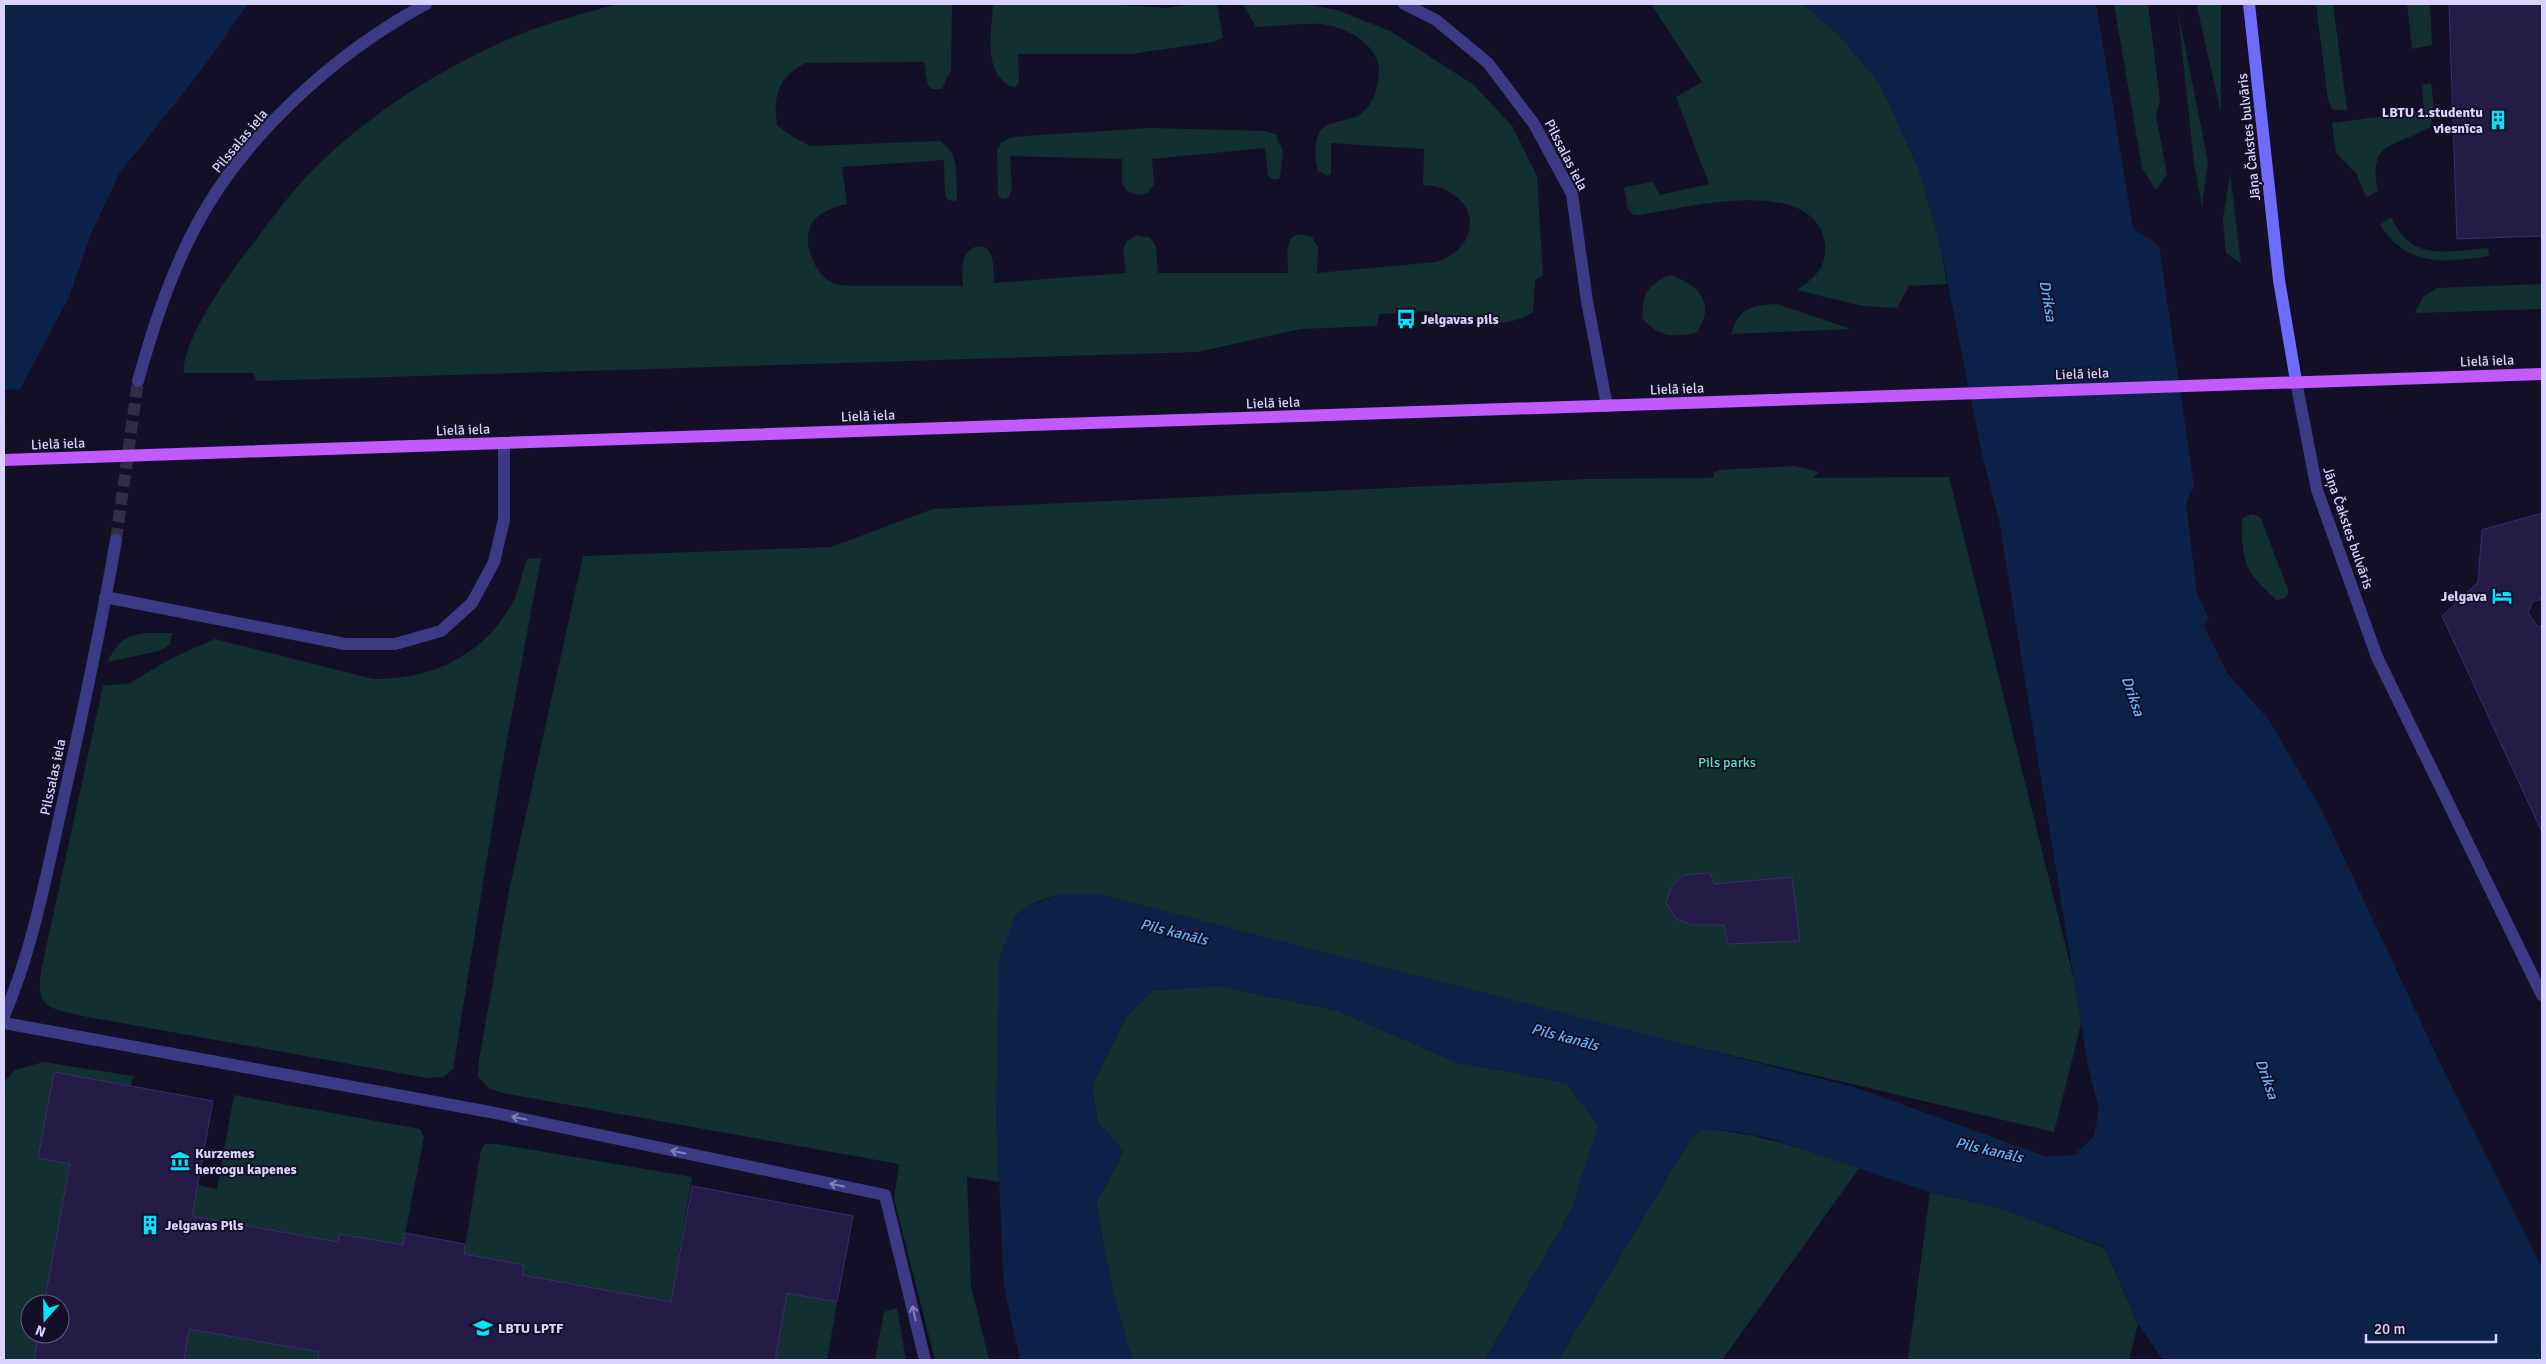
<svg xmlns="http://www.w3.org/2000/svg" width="2546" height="1364" font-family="Signika,sans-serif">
<rect width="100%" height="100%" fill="#130f26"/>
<!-- green -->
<g fill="#12302f">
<path d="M618,4h334l-1,66 -9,19h-10l-4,-3 -4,-24 -119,1c-27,15 -32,32 -28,62l16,12 18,9 128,-5c21,11 17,34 18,55l-1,5 -8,-1 -3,-4 -1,-36 -102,7 5,37c-17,4 -36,10 -39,31 -2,16 9,41 25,48 12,4 29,3 42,3 29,0 58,0 88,0 0,-9 -2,-20 1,-28 2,-5 6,-9 11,-11 21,-5 18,23 19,36l132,-10 -3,-23 4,-9 11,-6 12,3 6,9 2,26h130c0,-18 -6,-47 24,-36l6,10 -1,26 119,-11c51,-16 43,-74 -13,-77l1,-36 -93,-6v31l-3,2 -10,-5c-3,-11 -4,-28 1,-38 9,-15 33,-10 44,-21 12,-11 15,-25 16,-41 0,-27 -35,-45 -58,-47 -21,-1 -44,2 -65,3l-13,-23h61l33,6 53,21 84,54 39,42 24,49 6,100 -8,4 -2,32c-28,18 -68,11 -101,12l-2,-13 -51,3 -2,12 -77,3 -102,23 -941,29 -4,-8h-69c-3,-28 40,-92 57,-114 24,-30 46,-64 74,-91 55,-56 142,-110 216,-138 28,-10 57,-18 87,-26z"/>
<path d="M993,4h114l60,4 25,-4h25l6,34 -10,4 -82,12h-113l1,28 -4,6c-34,-13 -23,-55 -22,-84z"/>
<path d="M1651,4h152l38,33 39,47 39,85 21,76 7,39 -38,2 -12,22 -34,-2 -66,-16c17,-12 30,-22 28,-45 -8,-72 -140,-37 -185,-30h-6l-6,-5 -4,-23 29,-5 7,13 49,-11 -33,-87 26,-15z"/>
<path d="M2114,4h34l12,97 -4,14 11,60 -11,15 -14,-22z"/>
<path d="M2197,4h24v109l-23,-102z"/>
<path d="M2316,4h17l14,106h-12l-4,-2 -3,-9z"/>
<path d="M2407,4h23l2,41 -20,4z"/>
<path d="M2178,12l30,150 -6,45 -8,-44z"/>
<path d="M2431,83l3,26 -3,17c-33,22 -64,12 -53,65l-12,6 -10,-24 -20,-20 -4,-30 92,-12 -2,-26z"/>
<path d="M1149,128l118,3 9,4 7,16 -3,27 -6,2 -6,-4 -3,-28 -113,11 2,25 -6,9 -10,2 -11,-4 -5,-7v-25l-112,-3 2,33 -3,9 -7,1 -4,-4 -1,-45 4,-7 11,-6z"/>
<path d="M2230,174l11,89 -15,-10 -3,-33z"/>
<path d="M2391,217c21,46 56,34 97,31l1,8c-44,7 -82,11 -109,-31z"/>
<path d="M1670,275c29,10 47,29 26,58 -26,4 -36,5 -54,-15 1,-26 5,-32 28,-43z"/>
<path d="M2542,284v25l-127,4 8,-16 14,-9z"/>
<path d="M1777,304l74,25 -120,5c8,-26 21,-29 46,-30z"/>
<path d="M1795,466l24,6 -6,6 136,-1 134,539 -29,116 -396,-94 -562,-144c-31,0 -59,0 -82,24l-18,195 3,69 -32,-5 4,109 18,74h-54l-41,-162 5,-34 -396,-71 -15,-5 -10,-12 1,-16 30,-169 74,-335 248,-9 102,-38 654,-30 127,-1v-5l5,-3z"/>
<path d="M2251,514l9,3 28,72v5l-3,4 -8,2c-10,-8 -23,-21 -29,-32 -5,-10 -8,-39 -5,-50z"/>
<path d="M541,558l-41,220 -47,291 -9,8 -17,1 -350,-63c-30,-8 -41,-8 -36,-44l62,-285 27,-3 40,-24 44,-20 159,40c58,1 111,-23 140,-77 6,-12 9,-29 14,-43z"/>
<path d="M144,633h28l-2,12 -11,6 -52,11c12,-20 14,-24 37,-29z"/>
<path d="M1219,986l119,25 118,51 111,21 31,43 -26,83 -87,151h-353l-19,-67 -17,-90 28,-52 -26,-28 -6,-37 34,-69 28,-27z"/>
<path d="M43,1062l90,14 -2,10 -77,-13 -16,85 32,6 -26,140h-14v30h9l-5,26h-30v-278l11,-12z"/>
<path d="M234,1095l186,34 4,8 -21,108 -63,-11 -2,8 -146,-26 6,-31 19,4z"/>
<path d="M1702,1129c55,3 104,21 157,39l-137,192h-164l133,-222z"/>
<path d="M485,1144h12l195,33 -21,125 -149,-27 2,-10 -60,-11 17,-104z"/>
<path d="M1930,1192l73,17 102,39 33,76 -9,36h-221z"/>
<path d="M787,1293l50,9 -10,58h-52z"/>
<path d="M897,1308l9,52h-31l9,-48z"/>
<path d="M189,1329l130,23 -1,8h-134z"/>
</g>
<!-- water -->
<g fill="#0c2248">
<path d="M4,4h244l-43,61 -86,109 -28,60 -22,63 -65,122z"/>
<path d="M1803,4h293l37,224 26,18 35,239 -8,19 11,90 12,25 -5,7 23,47 42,47 52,89 119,254 102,205v92h-379l-25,-36 -33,-77 -102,-38 -73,-17 -158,-53 -39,-8 -31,-2 -11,9 -133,222h-73l87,-151 26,-83 -31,-43 -111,-21 -118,-51 -119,-25 -65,4 -28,27 -34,69 6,37 26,28 -28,52 17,90 19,67h-112l-16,-73 -8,-174 3,-153 15,-42 12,-12 37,-12h33l758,193 191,69 29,-1 20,-19 5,-27 -11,-43 -89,-546 -15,-57 -44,-218 -21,-76 -39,-85 -39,-47z"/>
</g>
<!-- pier -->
<path fill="#130f26" d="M22,389l-16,32 -2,1v-32z"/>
<!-- building -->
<g fill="#241b47" stroke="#3b2d73">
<path d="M2449,4h93v232l-85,3z"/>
<path d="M2542,513v86l-10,3 -4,11 10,14 4,-2v207l-100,-216 36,-34 4,-52z"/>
<path d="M1710,873l4,11 78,-7 8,64 -72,3 -4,-19h-32l-16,-6 -10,-16 6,-17 12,-11z"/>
<path d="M54,1072l159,29 -21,115 146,26 2,-8 63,11 2,-12 60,11 -1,10 60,11 -2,10 149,27 21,-116 161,30 -16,86 -50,-9 -12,67h-457l1,-8 -130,-23 -5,31h-150l5,-26h21v-30h-16l26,-140 -32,-6z"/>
</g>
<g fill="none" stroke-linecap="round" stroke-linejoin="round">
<!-- street-tunnel -->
<path stroke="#312d47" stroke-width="12" stroke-dasharray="12 6" stroke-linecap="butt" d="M116,540l22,-159"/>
<!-- street -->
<g stroke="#3d3a85" stroke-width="12">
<path d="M1404,4l32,16 52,43 46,61 38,70 15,107 20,105"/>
<path d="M138,381c15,-53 31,-104 57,-153 48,-92 140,-175 231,-224"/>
<path d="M2296,381l21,109 60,167 165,338"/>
<path d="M105,597l240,47h50l46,-13 31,-28 22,-41 10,-42v-76"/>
<path d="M4,1016c27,-63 40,-130 55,-197 21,-93 41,-186 57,-279"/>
<path d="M4,1023l486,89 395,83 40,165"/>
</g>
<!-- secondary -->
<path stroke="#6f6bff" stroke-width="12" d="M2249,4l30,276 17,101"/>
<!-- primary -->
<path stroke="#c25bff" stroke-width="12" d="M206,453l2336,-79"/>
<!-- primary-bridge -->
<path stroke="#c25bff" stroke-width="12" d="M4,460l202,-7"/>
</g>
<!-- one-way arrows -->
<defs><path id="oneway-shaft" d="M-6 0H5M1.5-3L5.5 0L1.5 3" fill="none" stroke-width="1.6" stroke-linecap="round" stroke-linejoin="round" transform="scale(1.25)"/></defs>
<g stroke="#837fbc">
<use href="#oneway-shaft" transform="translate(519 1118) rotate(-168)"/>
<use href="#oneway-shaft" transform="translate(678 1152) rotate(-168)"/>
<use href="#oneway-shaft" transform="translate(837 1185) rotate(-168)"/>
<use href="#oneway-shaft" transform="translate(914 1313) rotate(-102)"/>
</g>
<!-- icons -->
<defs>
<symbol id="building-bare" viewBox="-9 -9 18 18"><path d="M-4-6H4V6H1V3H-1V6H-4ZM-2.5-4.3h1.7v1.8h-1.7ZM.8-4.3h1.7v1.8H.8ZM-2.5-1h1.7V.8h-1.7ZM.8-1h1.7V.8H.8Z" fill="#00e5ff" stroke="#130f26" stroke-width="2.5" paint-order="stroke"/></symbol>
<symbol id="bus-bare" viewBox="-9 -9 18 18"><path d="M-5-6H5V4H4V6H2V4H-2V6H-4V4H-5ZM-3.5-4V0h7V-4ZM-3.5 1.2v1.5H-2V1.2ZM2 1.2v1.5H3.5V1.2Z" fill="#00e5ff" stroke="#130f26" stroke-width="2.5" paint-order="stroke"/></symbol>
<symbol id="hotel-bare" viewBox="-9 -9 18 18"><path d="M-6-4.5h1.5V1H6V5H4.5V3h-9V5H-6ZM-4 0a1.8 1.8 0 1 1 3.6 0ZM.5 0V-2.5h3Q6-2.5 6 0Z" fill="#00e5ff" stroke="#130f26" stroke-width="2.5" paint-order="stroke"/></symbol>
<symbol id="museum-bare" viewBox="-9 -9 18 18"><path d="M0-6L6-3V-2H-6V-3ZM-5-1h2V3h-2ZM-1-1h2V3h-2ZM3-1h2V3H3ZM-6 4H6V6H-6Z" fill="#00e5ff" stroke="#130f26" stroke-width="2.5" paint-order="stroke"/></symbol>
<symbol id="university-bare" viewBox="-9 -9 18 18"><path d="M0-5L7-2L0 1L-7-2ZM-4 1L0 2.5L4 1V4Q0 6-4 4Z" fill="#00e5ff" stroke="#130f26" stroke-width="2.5" paint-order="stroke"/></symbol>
</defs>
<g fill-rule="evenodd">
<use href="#building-bare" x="2484" y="106" width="28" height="28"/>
<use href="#bus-bare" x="1392" y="305" width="28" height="28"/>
<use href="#hotel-bare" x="2488" y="582" width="28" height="28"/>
<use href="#museum-bare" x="166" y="1147" width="28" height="28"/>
<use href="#building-bare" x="136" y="1211" width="28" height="28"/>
<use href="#university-bare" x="469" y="1314" width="28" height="28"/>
</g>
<g text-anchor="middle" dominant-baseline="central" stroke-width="4" stroke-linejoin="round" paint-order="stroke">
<!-- poi labels -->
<g font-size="14" font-weight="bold" fill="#d9d4ff" stroke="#130f26" text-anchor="start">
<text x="2483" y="112" text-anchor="end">LBTU 1.studentu<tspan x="2483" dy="16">viesnīca</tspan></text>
<text x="1421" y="319">Jelgavas pils</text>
<text x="2487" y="596" text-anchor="end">Jelgava</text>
<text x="195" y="1153">Kurzemes<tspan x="195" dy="16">hercogu kapenes</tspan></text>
<text x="165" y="1225">Jelgavas Pils</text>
<text x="498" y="1328">LBTU LPTF</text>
</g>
<!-- street labels -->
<g font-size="14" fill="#d9d4ff" stroke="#130f26">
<text transform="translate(2249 137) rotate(-96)">Jāņa Čakstes bulvāris</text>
<text transform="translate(240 141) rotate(-50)">Pilssalas iela</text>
<text transform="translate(1566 155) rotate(63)">Pilssalas iela</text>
<text transform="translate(2487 361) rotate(-2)">Lielā iela</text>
<text transform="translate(2082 374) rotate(-2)">Lielā iela</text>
<text transform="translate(1677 389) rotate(-2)">Lielā iela</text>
<text transform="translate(1273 403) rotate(-2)">Lielā iela</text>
<text transform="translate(868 416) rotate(-2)">Lielā iela</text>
<text transform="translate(463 430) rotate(-2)">Lielā iela</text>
<text transform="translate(58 444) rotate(-2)">Lielā iela</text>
<text transform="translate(2348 528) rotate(71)">Jāņa Čakstes bulvāris</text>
<text transform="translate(53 777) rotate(-78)">Pilssalas iela</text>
</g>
<!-- park labels -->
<g font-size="14" fill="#5fe0c0" stroke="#130f26">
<text x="1727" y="762">Pils parks</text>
</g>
<!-- water labels -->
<g font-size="15" font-style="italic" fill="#62b6ff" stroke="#130f26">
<text transform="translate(2048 301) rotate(80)">Driksa</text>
<text transform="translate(2133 696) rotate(71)">Driksa</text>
<text transform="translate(1174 932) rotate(14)">Pils kanāls</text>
<text transform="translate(1565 1037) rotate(15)">Pils kanāls</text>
<text transform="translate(2267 1079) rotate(71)">Driksa</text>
<text transform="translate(1989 1150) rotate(13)">Pils kanāls</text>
</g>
</g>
<!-- border -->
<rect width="2546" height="1364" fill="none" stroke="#d9d4ff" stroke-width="10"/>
<!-- north arrow -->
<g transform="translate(45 1319) rotate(200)"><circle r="24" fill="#130f26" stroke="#625e7d"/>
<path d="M0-4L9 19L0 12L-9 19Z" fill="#00e5ff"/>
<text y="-8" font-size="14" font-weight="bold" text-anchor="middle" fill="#d9d4ff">N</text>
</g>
<!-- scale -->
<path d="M2366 1334v8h130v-8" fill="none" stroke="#d9d4ff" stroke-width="2.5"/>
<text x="2374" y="1334" font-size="15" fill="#d9d4ff" stroke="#130f26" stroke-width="4" paint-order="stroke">20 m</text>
</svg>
